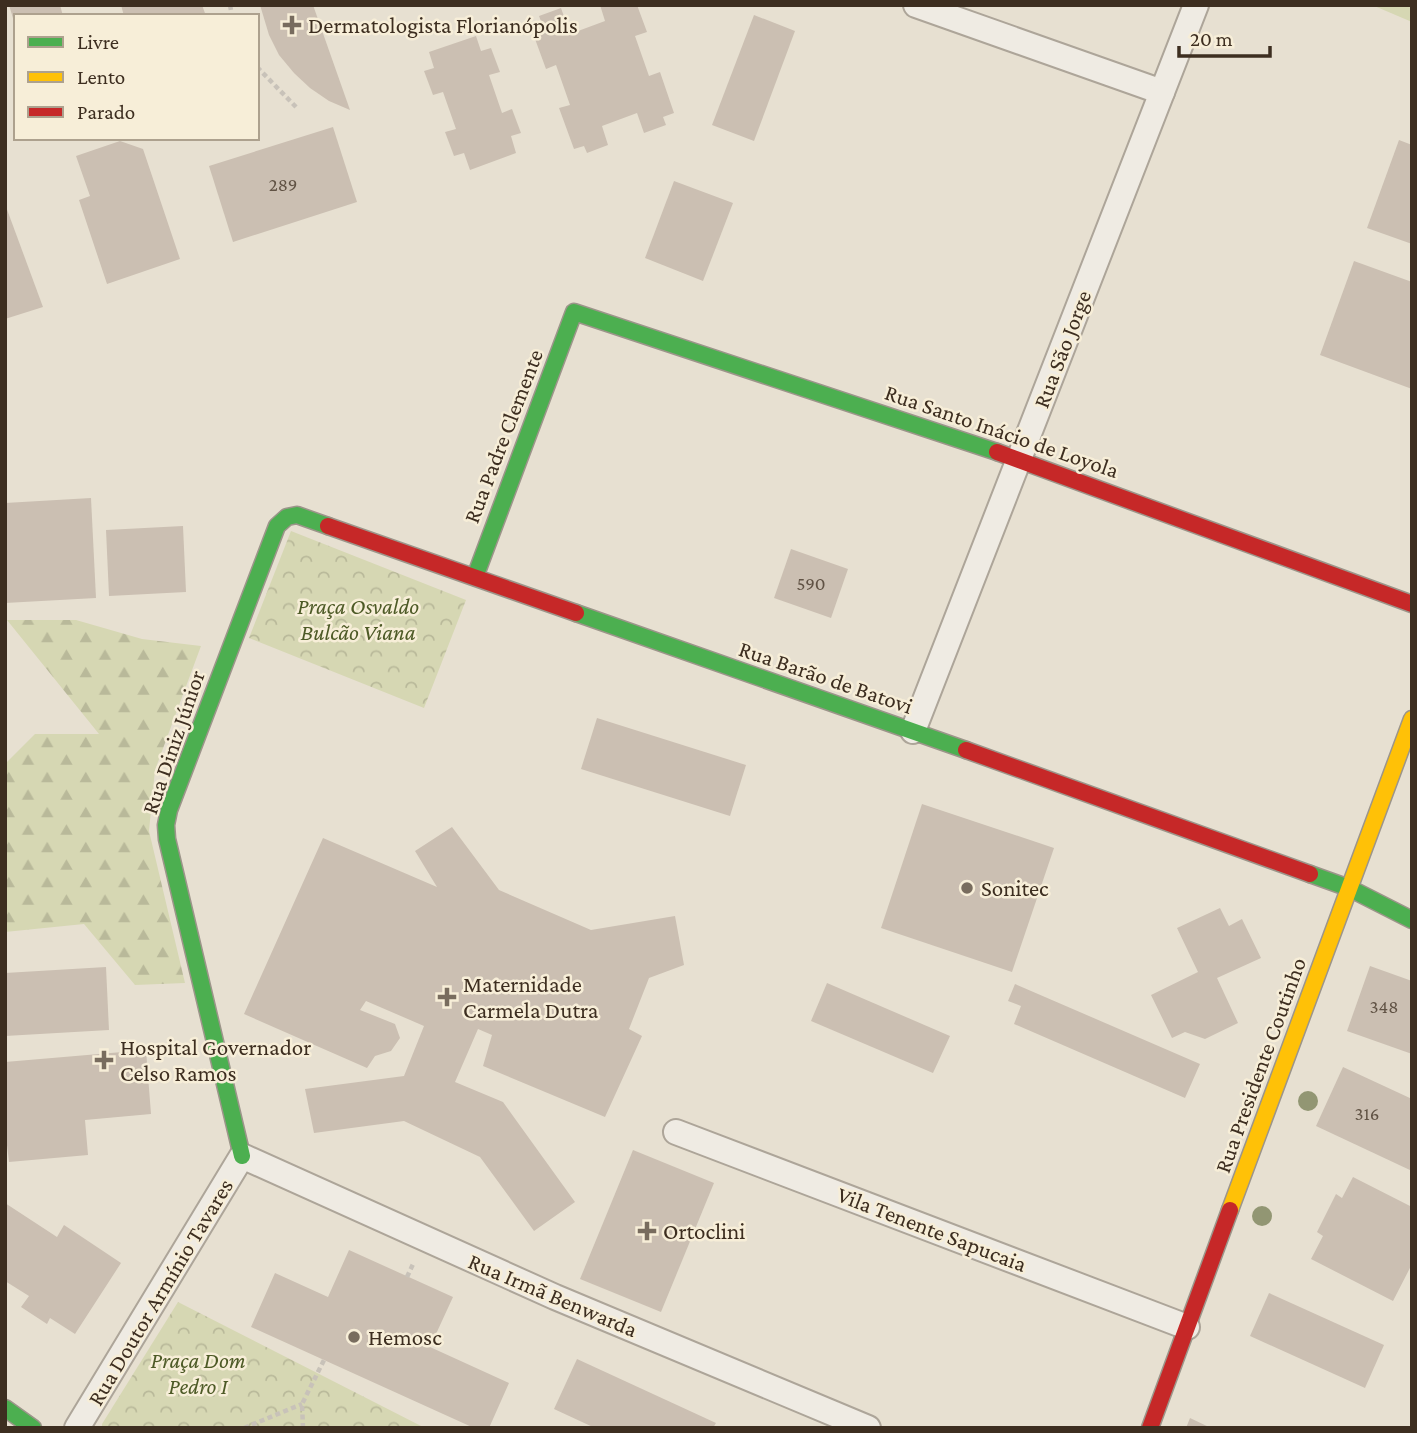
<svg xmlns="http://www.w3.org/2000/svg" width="1417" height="1433" font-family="'Crimson Pro',serif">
<defs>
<pattern id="forest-firs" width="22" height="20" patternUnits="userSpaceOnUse" patternTransform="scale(1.75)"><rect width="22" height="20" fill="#d6d7b3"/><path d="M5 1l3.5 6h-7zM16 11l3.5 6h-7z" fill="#b9b99a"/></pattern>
<pattern id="park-crowns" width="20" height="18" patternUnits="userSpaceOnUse" patternTransform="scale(1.75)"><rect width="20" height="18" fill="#d6d7b3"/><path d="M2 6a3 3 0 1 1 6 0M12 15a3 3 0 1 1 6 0" fill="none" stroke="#b9b99a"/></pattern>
</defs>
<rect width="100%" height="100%" fill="#e7e0d1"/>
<!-- forest -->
<path fill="url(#forest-firs)" d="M7,620h69l66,19 59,7 -46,124 -6,61 36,152 -50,2 -51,-61 -79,8v-168l30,-30h64z"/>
<!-- park -->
<g fill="url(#park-crowns)">
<path d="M291,531l175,69 -42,108 -175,-70z"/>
<path d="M178,1302l247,126h-323v-4z"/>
</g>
<!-- pitch -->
<path fill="#d6d7b3" d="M1372,5h40v17z"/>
<!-- building -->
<g fill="#cbbfb2">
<path d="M9,5h51l3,11h-47l-1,9z"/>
<path d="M121,5h81l4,11h-82z"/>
<path d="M260,5h53l37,105 -21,-9 -19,-13 -16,-15 -15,-18 -10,-20z"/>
<path d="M600,5h37l10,27 -12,4 14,40 11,-4 14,41 -11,4 3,8 -22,8 -7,-20 -35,13 6,19 -21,8 -3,-7 -10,3 -15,-41 11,-3 -14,-40 -10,4 -15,-41 11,-4 -3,-8 22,-8 9,26 35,-13z"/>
<path d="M754,15l41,16 -41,110 -42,-16z"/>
<path d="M476,36l5,15 10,-3 9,24 -11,3 13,38 10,-4 9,24 -10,3 5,17 -46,17 -6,-17 -10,3 -9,-24 11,-3 -13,-37 -10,3 -9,-24 10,-3 -5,-16z"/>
<path d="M333,127l24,75 -124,40 -24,-76z"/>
<path d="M1399,140l13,5v99l-45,-16z"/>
<path d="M120,141l23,8 37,110 -73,25 -28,-84 11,-4 -14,-40z"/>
<path d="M674,181l59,22 -30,78 -58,-23z"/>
<path d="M5,204l38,103 -38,12z"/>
<path d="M1354,261l58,21v107l-92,-34z"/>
<path d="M91,498l5,100 -91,5v-100z"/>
<path d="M183,526l3,66 -77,4 -3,-66z"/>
<path d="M791,549l57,20 -17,49 -57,-20z"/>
<path d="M597,718l149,47 -16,51 -149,-47z"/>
<path d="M922,804l132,44 -42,124 -131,-44z"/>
<path d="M452,827l47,63 92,40 84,-14 9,49 -35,13 -20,51 13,7 -37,81 -122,-51 9,-31 -14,-6 -23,53 48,20 72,100 -41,29 -54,-74 -76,-36 -90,12 -9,-44 99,-13 20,-50 -58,-25 -6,9 35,14 5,14 -9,13 -16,5 -8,12 -123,-54 79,-176 114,49 -22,-36z"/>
<path d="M1220,908l9,18 13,-7 19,39 -44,20 21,45 -33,16 -20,-7 -13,6 -21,-43 47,-23 -21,-44z"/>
<path d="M1370,966l42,15v73l-65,-23z"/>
<path d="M106,967l3,63 -104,6v-63z"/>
<path d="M827,983l123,53 -17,37 -122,-52z"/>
<path d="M1015,984l185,80 -15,34 -171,-74 7,-18 -13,-5z"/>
<path d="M146,1050l5,64 -66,6 3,35 -79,7 -4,-34v-66z"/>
<path d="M1343,1067l69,32v72l-96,-45z"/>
<path d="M633,1150l81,33 -53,129 -81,-33z"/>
<path d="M1353,1177l59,30v57l-19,37 -82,-42 12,-23 -6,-4 19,-38 6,4z"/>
<path d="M5,1203l52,34 7,-12 57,38 -46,71 -25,-16 -3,6 -26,-17 8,-11 -24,-15z"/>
<path d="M349,1250l104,47 -23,50 79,36 -20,45h-15l-223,-101 24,-54 53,24z"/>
<path d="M1269,1293l115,52 -19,43 -115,-52z"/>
<path d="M577,1359l139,64 -3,5h-118l-41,-19z"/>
<path d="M1190,1418l21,10h-25z"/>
</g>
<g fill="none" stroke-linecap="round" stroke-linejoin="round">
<defs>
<g id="street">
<path d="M916,5l246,87"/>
<path d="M913,731l283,-726"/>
<path d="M676,1132l511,195"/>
<path d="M77,1428l165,-272 313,141 313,131"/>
</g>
<g id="fast">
<path d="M475,577l99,-265 423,140"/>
<path d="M576,613l390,137"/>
<path d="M1310,874l39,14 63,32"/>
<path d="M242,1156l-75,-317 -1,-14 3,-15 108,-284 10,-9 10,-2 31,11"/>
<path d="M5,1408l28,20"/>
</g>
<path id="slow" d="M1230,1210l182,-491"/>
<g id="jam">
<path d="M997,452l415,152"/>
<path d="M328,526l248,87"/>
<path d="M966,750l344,124"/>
<path d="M1150,1428l80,-218"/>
</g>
</defs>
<!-- street casing -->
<use href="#street" stroke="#ada599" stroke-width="28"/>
<!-- fast casing -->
<use href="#fast" stroke="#9c958a" stroke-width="19"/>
<!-- slow casing -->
<use href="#slow" stroke="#9c958a" stroke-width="19"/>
<!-- jam casing -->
<use href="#jam" stroke="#9c958a" stroke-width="19"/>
<!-- path -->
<g stroke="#c8c2b9" stroke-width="4.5" stroke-dasharray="5 3.5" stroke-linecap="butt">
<path d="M230,5l2,11"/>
<path d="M257,67l39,40"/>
<path d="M407,1277l7,-15"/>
<path d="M244,1428l58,-24"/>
<path d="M303,1428l-1,-24 22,-44"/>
</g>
<!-- street -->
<use href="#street" stroke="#efebe3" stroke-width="24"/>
<!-- fast -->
<use href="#fast" stroke="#4caf50" stroke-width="16"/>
<!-- slow -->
<use href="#slow" stroke="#ffc107" stroke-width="16"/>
<!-- jam -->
<use href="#jam" stroke="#c62828" stroke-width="16"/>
</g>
<!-- trees -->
<g fill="#929673">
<circle cx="1308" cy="1101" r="10"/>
<circle cx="1262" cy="1216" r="10"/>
</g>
<!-- markers -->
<g fill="#786c5e" stroke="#f7eed8" stroke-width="2.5">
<path d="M288.5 14.5h7v7h7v7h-7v7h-7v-7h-7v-7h7z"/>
<circle cx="967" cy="888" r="7"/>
<path d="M443.5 986.5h7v7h7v7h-7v7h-7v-7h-7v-7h7z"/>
<path d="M100.5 1049.5h7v7h7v7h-7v7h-7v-7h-7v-7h7z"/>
<path d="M643.5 1220.5h7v7h7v7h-7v7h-7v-7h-7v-7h7z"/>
<circle cx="354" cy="1337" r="7"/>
</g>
<g text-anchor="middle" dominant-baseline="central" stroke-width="5" stroke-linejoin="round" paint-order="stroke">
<!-- number labels -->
<g font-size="19" fill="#605244">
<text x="283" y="184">289</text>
<text x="811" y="583">590</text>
<text x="1384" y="1006">348</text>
<text x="1367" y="1113">316</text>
</g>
<!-- poi labels -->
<g font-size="23" fill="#3d2e20" stroke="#f7eed8" text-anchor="start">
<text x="308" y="25">Dermatologista Florianópolis</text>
<text x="981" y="888">Sonitec</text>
<text x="463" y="984">Maternidade<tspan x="463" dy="26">Carmela Dutra</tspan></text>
<text x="120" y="1047">Hospital Governador<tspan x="120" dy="26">Celso Ramos</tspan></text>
<text x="663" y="1231">Ortoclini</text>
<text x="368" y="1337">Hemosc</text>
</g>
<!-- street labels -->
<g font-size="23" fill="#3d2e20" stroke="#f7eed8">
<text transform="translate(1062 349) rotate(-69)">Rua São Jorge</text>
<text transform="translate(1002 431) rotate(19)">Rua Santo Inácio de Loyola</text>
<text transform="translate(503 436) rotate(-69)">Rua Padre Clemente</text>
<text transform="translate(826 677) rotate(19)">Rua Barão de Batovi</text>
<text transform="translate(173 742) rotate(-71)">Rua Diniz Júnior</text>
<text transform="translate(1260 1065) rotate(-70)">Rua Presidente Coutinho</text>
<text transform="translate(932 1229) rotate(21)">Vila Tenente Sapucaia</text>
<text transform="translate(160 1292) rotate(-59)">Rua Doutor Armínio Tavares</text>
<text transform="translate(553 1295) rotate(23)">Rua Irmã Benwarda</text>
</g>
<!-- park labels -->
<g font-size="23" font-style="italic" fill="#4d5a26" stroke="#f7eed8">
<text x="358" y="606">Praça Osvaldo<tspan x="358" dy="26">Bulcão Viana</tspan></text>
<text x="198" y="1360">Praça Dom<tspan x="198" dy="26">Pedro I</tspan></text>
</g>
</g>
<!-- border -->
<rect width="1417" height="1433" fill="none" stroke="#3d2e20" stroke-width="14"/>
<!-- legend -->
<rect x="14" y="14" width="245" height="126" fill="#f7eed8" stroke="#ada18e" stroke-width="2"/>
<rect x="28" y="37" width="35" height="10" fill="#4caf50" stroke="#ada18e" stroke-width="2"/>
<text x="77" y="49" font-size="21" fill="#3d2e20">Livre</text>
<rect x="28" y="72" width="35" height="10" fill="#ffc107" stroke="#ada18e" stroke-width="2"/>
<text x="77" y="84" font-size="21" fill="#3d2e20">Lento</text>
<rect x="28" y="107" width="35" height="10" fill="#c62828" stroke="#ada18e" stroke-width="2"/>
<text x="77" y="119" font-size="21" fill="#3d2e20">Parado</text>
<!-- scale -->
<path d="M1179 46v10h91v-10" fill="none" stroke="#3d2e20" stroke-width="3.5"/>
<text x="1190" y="46" font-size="21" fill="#3d2e20" stroke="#f7eed8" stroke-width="5" paint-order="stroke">20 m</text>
</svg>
